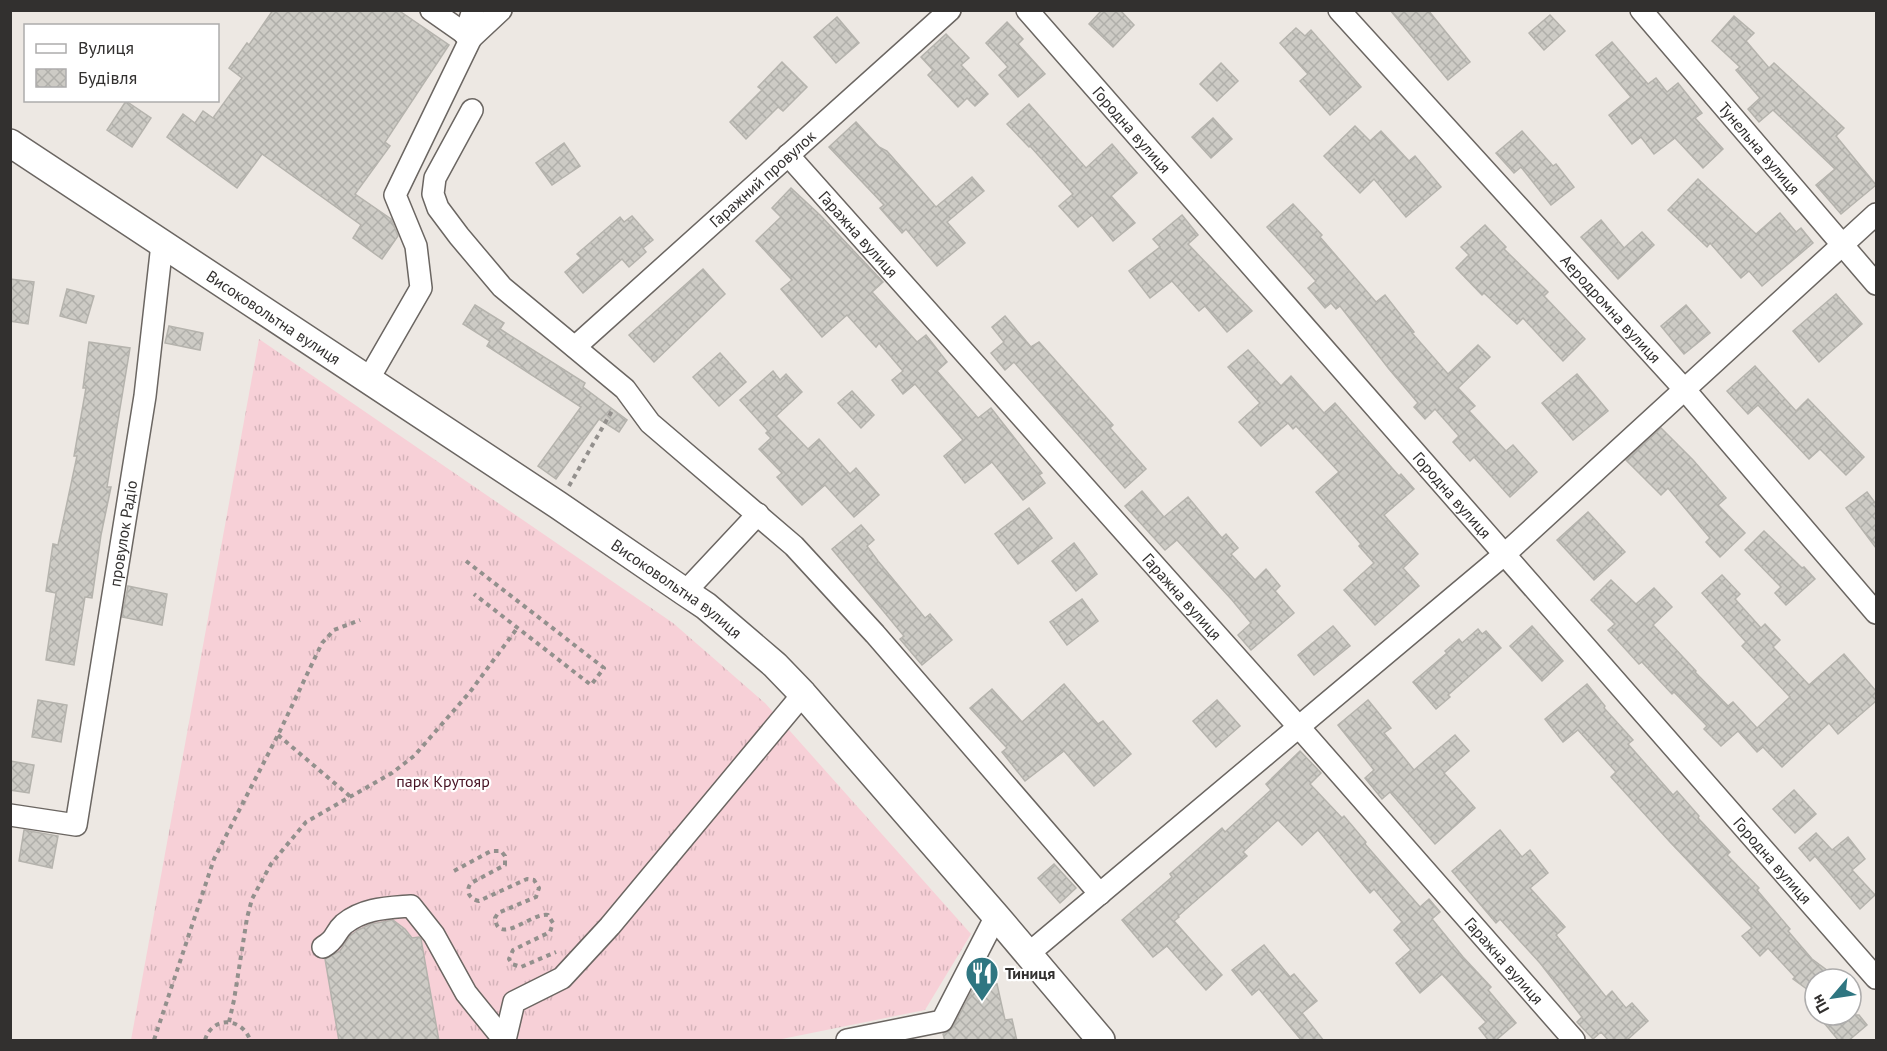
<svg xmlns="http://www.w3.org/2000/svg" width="1887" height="1051" font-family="'PT Sans',sans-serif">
<defs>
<pattern id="grass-tufts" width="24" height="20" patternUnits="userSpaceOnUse" patternTransform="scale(1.5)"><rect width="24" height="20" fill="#f7d0d7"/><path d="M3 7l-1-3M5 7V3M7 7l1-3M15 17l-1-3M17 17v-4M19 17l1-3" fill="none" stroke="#d4b3b9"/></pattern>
<pattern id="building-cross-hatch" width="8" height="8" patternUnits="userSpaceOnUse" patternTransform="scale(1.5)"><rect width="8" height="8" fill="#cdcbc5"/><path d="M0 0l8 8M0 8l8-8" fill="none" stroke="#b0afaa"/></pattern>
</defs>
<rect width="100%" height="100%" fill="#ede8e3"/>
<!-- grass -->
<path fill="url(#grass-tufts)" d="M259,339l414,284 92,80 206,231 -46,76 -148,30h-646z"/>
<!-- building -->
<g fill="url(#building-cross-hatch)" stroke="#b5b3ad" stroke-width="1.5">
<path d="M273,10h125l51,35 -64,97 5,4 -35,48 36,25 7,17 -16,23 -29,-21 8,-13 -99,-71 -25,34 -70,-51 16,-23 12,9 8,-12 10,7 29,-40 -13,-10 18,-25 2,2z"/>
<path d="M1102,10h18l14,15 -21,22 -24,-23z"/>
<path d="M1390,10h38l42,52 -22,18z"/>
<path d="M1550,15l15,16 -21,19 -15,-17z"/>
<path d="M1734,16l20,17 -8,8 23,27 5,-5 70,65 -8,8 40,49 -35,29 -25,-29 19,-16 -62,-59 -14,12 -11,-13 12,-11 -24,-28 4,-3 -28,-26z"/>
<path d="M837,17l22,26 -23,20 -22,-26z"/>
<path d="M1007,22l16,17 -5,5 27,30 -27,23 -19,-22 9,-8 -22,-24z"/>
<path d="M1296,28l9,8 6,-6 50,57 -31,28 -30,-34 8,-7 -28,-31z"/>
<path d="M946,34l23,24 -8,7 27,29 -13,12 -8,-8 -9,9 -30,-32 5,-5 -12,-13z"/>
<path d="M1612,42l36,42 8,-6 11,14 11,-9 24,30 -7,5 28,31 -20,19 -28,-30 -21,16 -13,-17 -9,7 -23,-29 22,-18 -35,-42z"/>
<path d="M782,62l25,25 -24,24 -5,-4 -32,32 -16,-17 32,-32 -4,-3z"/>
<path d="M1221,63l17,18 -21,20 -17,-17z"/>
<path d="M126,101l25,17 -19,29 -25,-17z"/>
<path d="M1029,104l57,64 26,-24 25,29 -26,23 24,27 -22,18 -21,-26 -14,12 -19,-21 14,-12 -43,-48 -1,1 -22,-23z"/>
<path d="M1213,118l19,21 -21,19 -19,-21z"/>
<path d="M856,122l23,25 8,4 49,56 36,-30 12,14 -37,31 18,21 -28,23 -31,-37 -4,4 -22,-25 4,-3 -55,-58z"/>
<path d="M1355,126l15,15 11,-10 28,30 6,-5 26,31 -35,30 -32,-38 -14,14 -36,-37z"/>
<path d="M1522,131l31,35 3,-2 18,23 -23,18 -30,-38 -7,6 -18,-20z"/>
<path d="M564,143l16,23 -28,19 -16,-22z"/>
<path d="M1698,179l58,55 24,-21 16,19 5,-4 12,15 -51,43 -13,-15 -8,7 -31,-35 -3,4 -39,-37z"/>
<path d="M791,188l29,27 63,67 -11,10 45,50 9,-7 21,27 -10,9 41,47 13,-10 51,65 -3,2 6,8 -22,17 -31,-38 -27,21 -21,-27 19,-16 -48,-56 -12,10 -11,-14 11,-9 -24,-28 -3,4 -29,-32 -25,22 -41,-48 11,-9 -36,-39 25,-24 -9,-9z"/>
<path d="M1293,204l29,31 -2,2 56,65 9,-7 29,37 -2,1 36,41 30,-29 12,12 -32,31 17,18 -6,5 37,40 7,-6 24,27 -27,25 -36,-40 -4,4 -17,-19 6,-6 -24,-27 -10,10 -11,-12 4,-4 -29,-34 -49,-63 -4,3 -5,-6 -6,5 -17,-20 8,-7 -49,-54z"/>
<path d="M1182,215l16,20 -10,9 64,67 -25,21 -22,-26 -6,5 -27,-30 -22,17 -21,-27 31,-24 -7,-8z"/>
<path d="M632,216l21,24 -10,8 3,4 -17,15 -7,-8 -39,34 -18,-21 16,-14 -4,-4 43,-37 4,5z"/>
<path d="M1601,220l23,28 18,-16 12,13 -36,34 -37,-42z"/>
<path d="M1485,225l21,22 -2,2 44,43 -4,4 41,43 -22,22 -40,-43 -6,6 -33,-31 -2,2 -26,-27 13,-13 -8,-8z"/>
<path d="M703,269l22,25 -71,68 -25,-27z"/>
<path d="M10,279l24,3 -6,42 -18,-3z"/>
<path d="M67,289l27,7 -8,27 -26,-7z"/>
<path d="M1836,294l26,30 -43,38 -26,-31z"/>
<path d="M475,305l29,18 -4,6 85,54 -2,4 44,33 -8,12 -20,-13 -43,60 -18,-13 43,-59 -94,-61 3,-5 -27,-17z"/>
<path d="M1686,305l24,28 -26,21 -23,-28z"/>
<path d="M1005,316l26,31 8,-5 74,83 -3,3 36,41 -21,19 -111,-126 -9,8 -14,-17 13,-11 -12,-15z"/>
<path d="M169,326l34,7 -3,17 -35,-7z"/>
<path d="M89,342l41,6 -23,139h4l-10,48 -9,63 -7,-1 -11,68 -28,-5 10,-67 -10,-2 7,-47 5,1 19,-89h-3l12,-68h-3z"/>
<path d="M1248,350l33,36 10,-10 33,37 11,-10 64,73 2,-2 13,15 -30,26 34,39 -15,14 16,18 -44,39 -31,-35 30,-27 -15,-17 2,-2 -45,-52 23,-20 -43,-46 -3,3 -5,-6 -27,23 -22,-24 21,-19 -32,-36z"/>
<path d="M720,353l26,29 -27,24 -26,-29z"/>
<path d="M1755,366l41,45 12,-12 56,58 -18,18 -26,-26 -11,10 -51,-54 -10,9 -21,-23z"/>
<path d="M773,371l7,9 6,-6 16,18 -26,24 32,33 11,-10 31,35 6,-6 23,27 -25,22 -29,-32 -23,20 -25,-28 5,-4 -23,-24 12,-11 -5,-5 2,-2 -28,-31z"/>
<path d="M1577,374l31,37 -35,29 -31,-37z"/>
<path d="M852,391l22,24 -13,13 -23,-25z"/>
<path d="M1661,428l32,32 33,38 -8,7 27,28 -25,24 -14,-15 4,-4 -42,-50 -7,7 -35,-35z"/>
<path d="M1142,491l22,26 24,-20 34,41 4,-4 12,14 -7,6 24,26 11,-11 14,17 -5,5 19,22 -43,37 -13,-15 13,-12 -19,-23 -55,-60 -12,10 -40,-44z"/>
<path d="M1867,492l9,12v44l-30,-40z"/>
<path d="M1029,508l23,30 -34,26 -23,-30z"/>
<path d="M1588,512l37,40 -31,28 -37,-40z"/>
<path d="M861,525l13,15 -7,6 11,15 47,57 5,-4 22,26 -30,25 -22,-26 4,-3 -72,-87z"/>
<path d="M1764,531l38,37 2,-1 11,12 -29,26 -11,-12 6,-6 -36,-37z"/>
<path d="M1074,543l23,31 -21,17 -24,-30z"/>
<path d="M1722,575l18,19 -5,5 26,29 4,-4 15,16 -7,7 36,38 35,-31 32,37v10l-38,33 -9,-11 -47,44 -19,-20 -6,5 -19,-21 -17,15 -17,-17 3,-3 -33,-34 -2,2 -30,-32 -3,2 -31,-34 7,-6 -24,-24 20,-20 25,24 18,-16 18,19 -19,18 43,46 -1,1 33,34 5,-4 24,26 33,-31 -48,-51 4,-4 -44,-49z"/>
<path d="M128,586l39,8 -5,31 -40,-8z"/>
<path d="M1082,599l16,22 -31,24 -17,-23z"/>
<path d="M1333,626l17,20 -36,29 -16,-20z"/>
<path d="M1532,626l31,35 -21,20 -32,-35z"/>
<path d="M1478,629l4,5 4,-3 15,17 -53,47 2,2 -14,12 -23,-27 34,-29 -2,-2 14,-12 3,4z"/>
<path d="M1064,684l34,40 5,-3 28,33 -37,32 -30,-35 -39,30 -23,-29 5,-4 -37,-40 22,-19 30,33z"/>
<path d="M1587,684l18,22 -1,2 29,32 -5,4 45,51 4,-4 22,25 -1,2 32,34 -3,3 32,33 -2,2 33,39 -2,2 24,28 27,20h-24v16l-22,-16 2,-2 -27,-29 -8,8 -18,-20 10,-8 -82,-86 -59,-65 5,-5 -38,-42 -15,12 -18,-23z"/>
<path d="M38,700l29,5 -6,37 -29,-5z"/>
<path d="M1217,700l23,26 -24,21 -23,-26z"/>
<path d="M1368,700l23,28 -7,5 30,37 41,-35 14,16 -25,22 31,35 -40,36 -45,-52 -8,7 -17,-21 9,-8 -36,-45z"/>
<path d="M1300,751l21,22 -11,11 32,34 2,-2 22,26 -1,2 55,63 9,-8 11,13 -8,7 31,38 28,30 -3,3 28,33 -21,18h-6l-10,-13 7,-6 -44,-48 -22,19 -24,-30 15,-13 -17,-20 8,-8 -28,-33 -4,4 -52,-63 -16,15 -24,-25 -35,32 4,4 -69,60 1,1 -5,4 48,54 -16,15 -39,-44 -14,11 -31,-37 50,-43 -2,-3 52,-46 3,4 46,-42 -5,-6z"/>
<path d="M10,761l24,4 -5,28 -19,-3z"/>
<path d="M1794,790l22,24 -21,19 -22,-24z"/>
<path d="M24,830l34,6 -6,32 -33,-7z"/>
<path d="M1500,830l22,27 8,-7 18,23 -18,15 35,39 -9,8 50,62 6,-6 14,17 6,-5 16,18 -22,20h-17l-8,-9 -8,7 -16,-17 5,-5 -42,-54 -40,-44 -4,4 -44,-52z"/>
<path d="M1816,833l16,17 16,-13 17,22 -13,11 23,25 -15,14 -45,-53 -5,5 -11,-13z"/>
<path d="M1054,864l22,24 -16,15 -22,-25z"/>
<path d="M393,920l12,9 7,9 7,-1 2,2 18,102h-100l-14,-82 15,-8 10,-15 8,-6 13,-6z"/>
<path d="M1264,945l26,32 4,-3 23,27 -15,12 22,28h-22l-43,-52 -7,6 -20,-25z"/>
<path d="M997,984l8,36 7,-1 5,22h-72l-2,-7 10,-7 20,-38z"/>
<path d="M1836,1015h23l8,10 -19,16h-9l-14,-17z"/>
</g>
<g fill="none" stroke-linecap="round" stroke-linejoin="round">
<defs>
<g id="minor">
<path id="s1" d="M1027,10l849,968"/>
<path id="s2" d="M1339,10l346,380 191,223"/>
<path id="s3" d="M1641,10l235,274"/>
<path d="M465,35l8,-25"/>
<path d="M471,38l30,-28"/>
<path d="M472,110l-37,68 -2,16 5,14 21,28 43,51 123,102 25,34 144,123 81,88 225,260"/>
<path id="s4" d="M788,155l510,571 276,314"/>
<path id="s5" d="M575,347l375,-337"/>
<path d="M368,380l53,-92 -5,-42 -21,-51 76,-157 -40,-28"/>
<path d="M685,592l73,-78"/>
<path id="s6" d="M10,815l66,10 69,-429 17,-152"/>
<path d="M323,947c14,-8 11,-14 21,-23 20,-16 43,-16 67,-18l23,29 32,58 38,47"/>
<path d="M1028,954l478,-401 370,-339"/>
<path d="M505,1040l9,-38 48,-24 48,-52 193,-232"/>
<path d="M847,1040l95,-19 54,-105"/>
</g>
<g id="major">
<path id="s7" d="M10,143l548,362 127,87 21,14 69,59 28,29 193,222 105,124"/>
</g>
</defs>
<!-- minor casing -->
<use href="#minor" stroke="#6b6662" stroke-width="24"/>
<!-- major casing -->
<use href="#major" stroke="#6b6662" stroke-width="30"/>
<!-- path -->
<g stroke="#93908d" stroke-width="4" stroke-dasharray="4.5 4.5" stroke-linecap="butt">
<path d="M569,486l44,-77"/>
<path d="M466,561l138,107 -13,17 -117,-91"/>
<path d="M278,735l74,63"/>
<path d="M454,871l37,-20h10l4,5v9l-34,18c-6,8 -2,16 8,18l48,-22 7,1 5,8 -3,9 -38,16 -3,5c3,29 37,-6 53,-3l5,8 -3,9 -37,18 -4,9 3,5 9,3 35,-15"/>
<path d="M229,1022l5,-22 13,-82 5,-19 19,-35 35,-42 86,-49 22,-17 56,-64 48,-65"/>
<path d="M154,1040l60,-181 64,-124 44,-92 12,-13 26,-10"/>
<path d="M205,1040c7,-24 37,-23 45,0"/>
</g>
<!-- minor -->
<use href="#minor" stroke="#fff" stroke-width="21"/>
<!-- major -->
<use href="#major" stroke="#fff" stroke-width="27"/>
</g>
<!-- icons -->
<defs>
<symbol id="restaurant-pin" viewBox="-11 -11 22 30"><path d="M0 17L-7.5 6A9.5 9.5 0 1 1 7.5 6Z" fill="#2f7681" stroke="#fff"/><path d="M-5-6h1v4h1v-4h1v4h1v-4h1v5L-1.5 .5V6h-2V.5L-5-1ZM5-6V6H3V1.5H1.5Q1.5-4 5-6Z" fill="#fff"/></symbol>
</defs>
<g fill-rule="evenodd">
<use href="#restaurant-pin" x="963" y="954" width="38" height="52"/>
</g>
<g text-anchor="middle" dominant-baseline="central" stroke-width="4.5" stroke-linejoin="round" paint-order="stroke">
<!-- street labels -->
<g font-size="16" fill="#32302f" stroke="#fff">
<text stroke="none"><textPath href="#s1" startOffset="159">Городна вулиця</textPath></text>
<text stroke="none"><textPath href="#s3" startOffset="182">Тунельна вулиця</textPath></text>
<text stroke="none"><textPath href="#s5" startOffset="252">Гаражний провулок</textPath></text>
<text stroke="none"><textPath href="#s4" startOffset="106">Гаражна вулиця</textPath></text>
<text stroke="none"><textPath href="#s2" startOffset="404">Аеродромна вулиця</textPath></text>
<text stroke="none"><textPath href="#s7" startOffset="316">Високовольтна вулиця</textPath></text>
<text stroke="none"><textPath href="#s1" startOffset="645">Городна вулиця</textPath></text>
<text stroke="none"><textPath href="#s6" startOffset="362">провулок Радіо</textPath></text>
<text stroke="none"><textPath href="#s7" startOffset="802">Високовольтна вулиця</textPath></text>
<text stroke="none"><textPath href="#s4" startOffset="592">Гаражна вулиця</textPath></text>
<text stroke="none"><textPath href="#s1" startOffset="1131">Городна вулиця</textPath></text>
<text stroke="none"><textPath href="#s4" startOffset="1078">Гаражна вулиця</textPath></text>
</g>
<!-- park labels -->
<g font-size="16" fill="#481324" stroke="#fff">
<text x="443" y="781">парк Крутояр</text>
</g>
<!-- poi labels -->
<g font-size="16" font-weight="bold" fill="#32302f" stroke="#fff" text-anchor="start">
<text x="1005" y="973">Тиниця</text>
</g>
</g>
<!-- border -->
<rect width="1887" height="1051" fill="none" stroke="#32302f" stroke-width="24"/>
<!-- legend -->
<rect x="24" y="24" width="195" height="78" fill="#ffffff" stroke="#adacac" stroke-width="1.5"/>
<rect x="36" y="44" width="30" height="9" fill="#ffffff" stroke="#adacac" stroke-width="1.5"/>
<text x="78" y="54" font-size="18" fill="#32302f">Вулиця</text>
<rect x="36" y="69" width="30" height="18" fill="url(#building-cross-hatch)" stroke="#adacac" stroke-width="1.5"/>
<text x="78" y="84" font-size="18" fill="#32302f">Будівля</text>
<!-- north arrow -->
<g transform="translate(1833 997) rotate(241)"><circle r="28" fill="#ffffff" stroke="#adacac" stroke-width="1.5"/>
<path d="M0-4.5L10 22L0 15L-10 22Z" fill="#2f7681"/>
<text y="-9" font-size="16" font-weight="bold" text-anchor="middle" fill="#32302f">Пн</text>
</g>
</svg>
